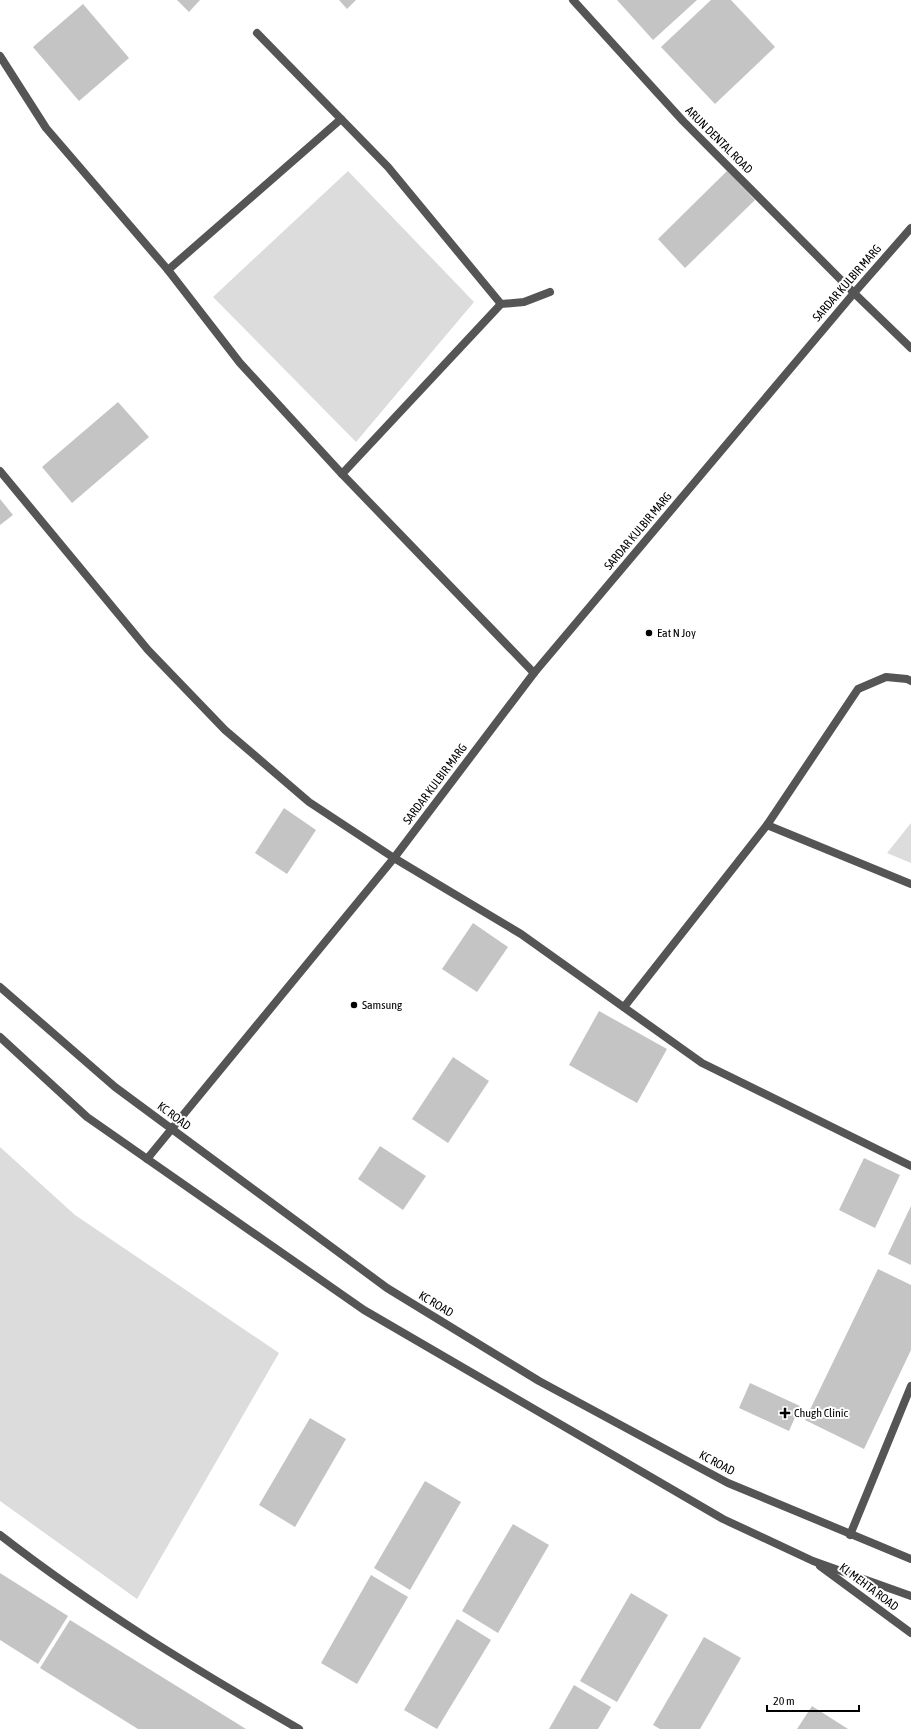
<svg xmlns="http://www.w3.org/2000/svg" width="911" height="1729" font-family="'Asap Condensed',sans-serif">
<rect width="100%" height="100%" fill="#fff"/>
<!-- green -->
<g fill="#dcdcdc">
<path d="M348,171l126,131 -118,140 -143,-145z"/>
<path d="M911,823v40l-24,-10z"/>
<path d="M0,1147l75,68 204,138 -142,246 -137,-98z"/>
</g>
<!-- building -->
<g fill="#c4c4c4">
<path d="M177,0h23l-11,12z"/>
<path d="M339,0h17l-9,9z"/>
<path d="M617,0h80l-44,40z"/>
<path d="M711,0h20l44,47 -60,57 -54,-57z"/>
<path d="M83,4l46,54 -50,43 -46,-54z"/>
<path d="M727,171l28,29 -70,68 -27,-29z"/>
<path d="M118,402l31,35 -77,66 -30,-36z"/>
<path d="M0,499l13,16 -13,10z"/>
<path d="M284,808l32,22 -29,44 -32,-21z"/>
<path d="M473,923l35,24 -31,45 -35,-23z"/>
<path d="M599,1011l68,38 -30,54 -68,-38z"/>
<path d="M453,1057l36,24 -41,62 -36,-24z"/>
<path d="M380,1146l46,30 -23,34 -45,-31z"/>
<path d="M864,1158l36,17 -25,53 -36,-18z"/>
<path d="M911,1206v59l-23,-11z"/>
<path d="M878,1269l33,16v65l-47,99 -59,-29z"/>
<path d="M750,1383l50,23 -11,25 -50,-23z"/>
<path d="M310,1418l36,21 -51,88 -36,-22z"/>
<path d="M425,1481l36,21 -51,88 -36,-22z"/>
<path d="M513,1524l36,21 -51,88 -36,-22z"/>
<path d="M0,1573l68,43 -30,48 -38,-24z"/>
<path d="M371,1575l37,22 -51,87 -36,-21z"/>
<path d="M631,1593l37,22 -51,87 -37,-21z"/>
<path d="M457,1619l34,21 -54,89 -33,-19z"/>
<path d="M70,1620l176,109h-108l-98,-61z"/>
<path d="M704,1637l37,21 -41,71h-40l-7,-4z"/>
<path d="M574,1685l37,22 -13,22h-49z"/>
<path d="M812,1706l36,23h-51z"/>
</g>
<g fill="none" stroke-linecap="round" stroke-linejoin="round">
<!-- minor -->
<g stroke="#555" stroke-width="8">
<path d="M573,0l110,121 171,172 57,55"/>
<path d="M257,33l131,134 113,137"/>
<path d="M0,56l46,72 122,142 72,93 102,111 192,199"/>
<path d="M168,270l173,-151"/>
<path d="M0,471l148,179 77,80 84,72 85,56 127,76 181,129 209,103"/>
<path d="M342,474l159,-170 23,-2 26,-10"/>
<path d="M767,825l144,59"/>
<path d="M624,1007l143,-182 91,-136 28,-12 21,2 4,2"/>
<path d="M147,1159l247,-301 140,-185 320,-380 57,-65"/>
<path d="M0,1535c94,73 196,135 299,194"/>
<path d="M850,1535l61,-149"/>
</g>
<!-- tertiary -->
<g stroke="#555" stroke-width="8">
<path d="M0,987l115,100 272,201 152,93 189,102 183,76"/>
<path d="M0,1037l87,80 277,193 359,209 90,42 98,35"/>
<path d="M820,1566l91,67"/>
</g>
</g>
<!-- markers -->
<g fill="#000" stroke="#fff" stroke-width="1.5">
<circle cx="649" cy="633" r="4"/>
<circle cx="354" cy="1005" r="4"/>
<path d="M783 1407h4v4h4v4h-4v4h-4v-4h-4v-4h4z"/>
</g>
<g text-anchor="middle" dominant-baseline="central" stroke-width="4" stroke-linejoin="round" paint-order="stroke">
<!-- street labels -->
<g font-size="12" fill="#000" stroke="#fff">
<text transform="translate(719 140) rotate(45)">ARUN DENTAL ROAD</text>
<text transform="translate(847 283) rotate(-49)">SARDAR KULBIR MARG</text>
<text transform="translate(638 531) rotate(-50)">SARDAR KULBIR MARG</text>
<text transform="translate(435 784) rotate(-53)">SARDAR KULBIR MARG</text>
<text transform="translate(174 1116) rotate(37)">KC ROAD</text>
<text transform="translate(436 1304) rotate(31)">KC ROAD</text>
<text transform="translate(717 1463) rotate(28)">KC ROAD</text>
<text transform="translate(869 1587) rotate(37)">KL MEHTA ROAD</text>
</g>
<!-- poi labels -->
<g font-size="12" fill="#000" stroke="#fff" text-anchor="start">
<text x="657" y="633">Eat N Joy</text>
<text x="362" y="1005">Samsung</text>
<text x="794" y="1413">Chugh Clinic</text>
</g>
</g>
<!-- scale -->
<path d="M767 1705v6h92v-6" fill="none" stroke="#000000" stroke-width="2"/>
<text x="773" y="1705" font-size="12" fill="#000000" stroke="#ffffff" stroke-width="3" paint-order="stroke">20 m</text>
</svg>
